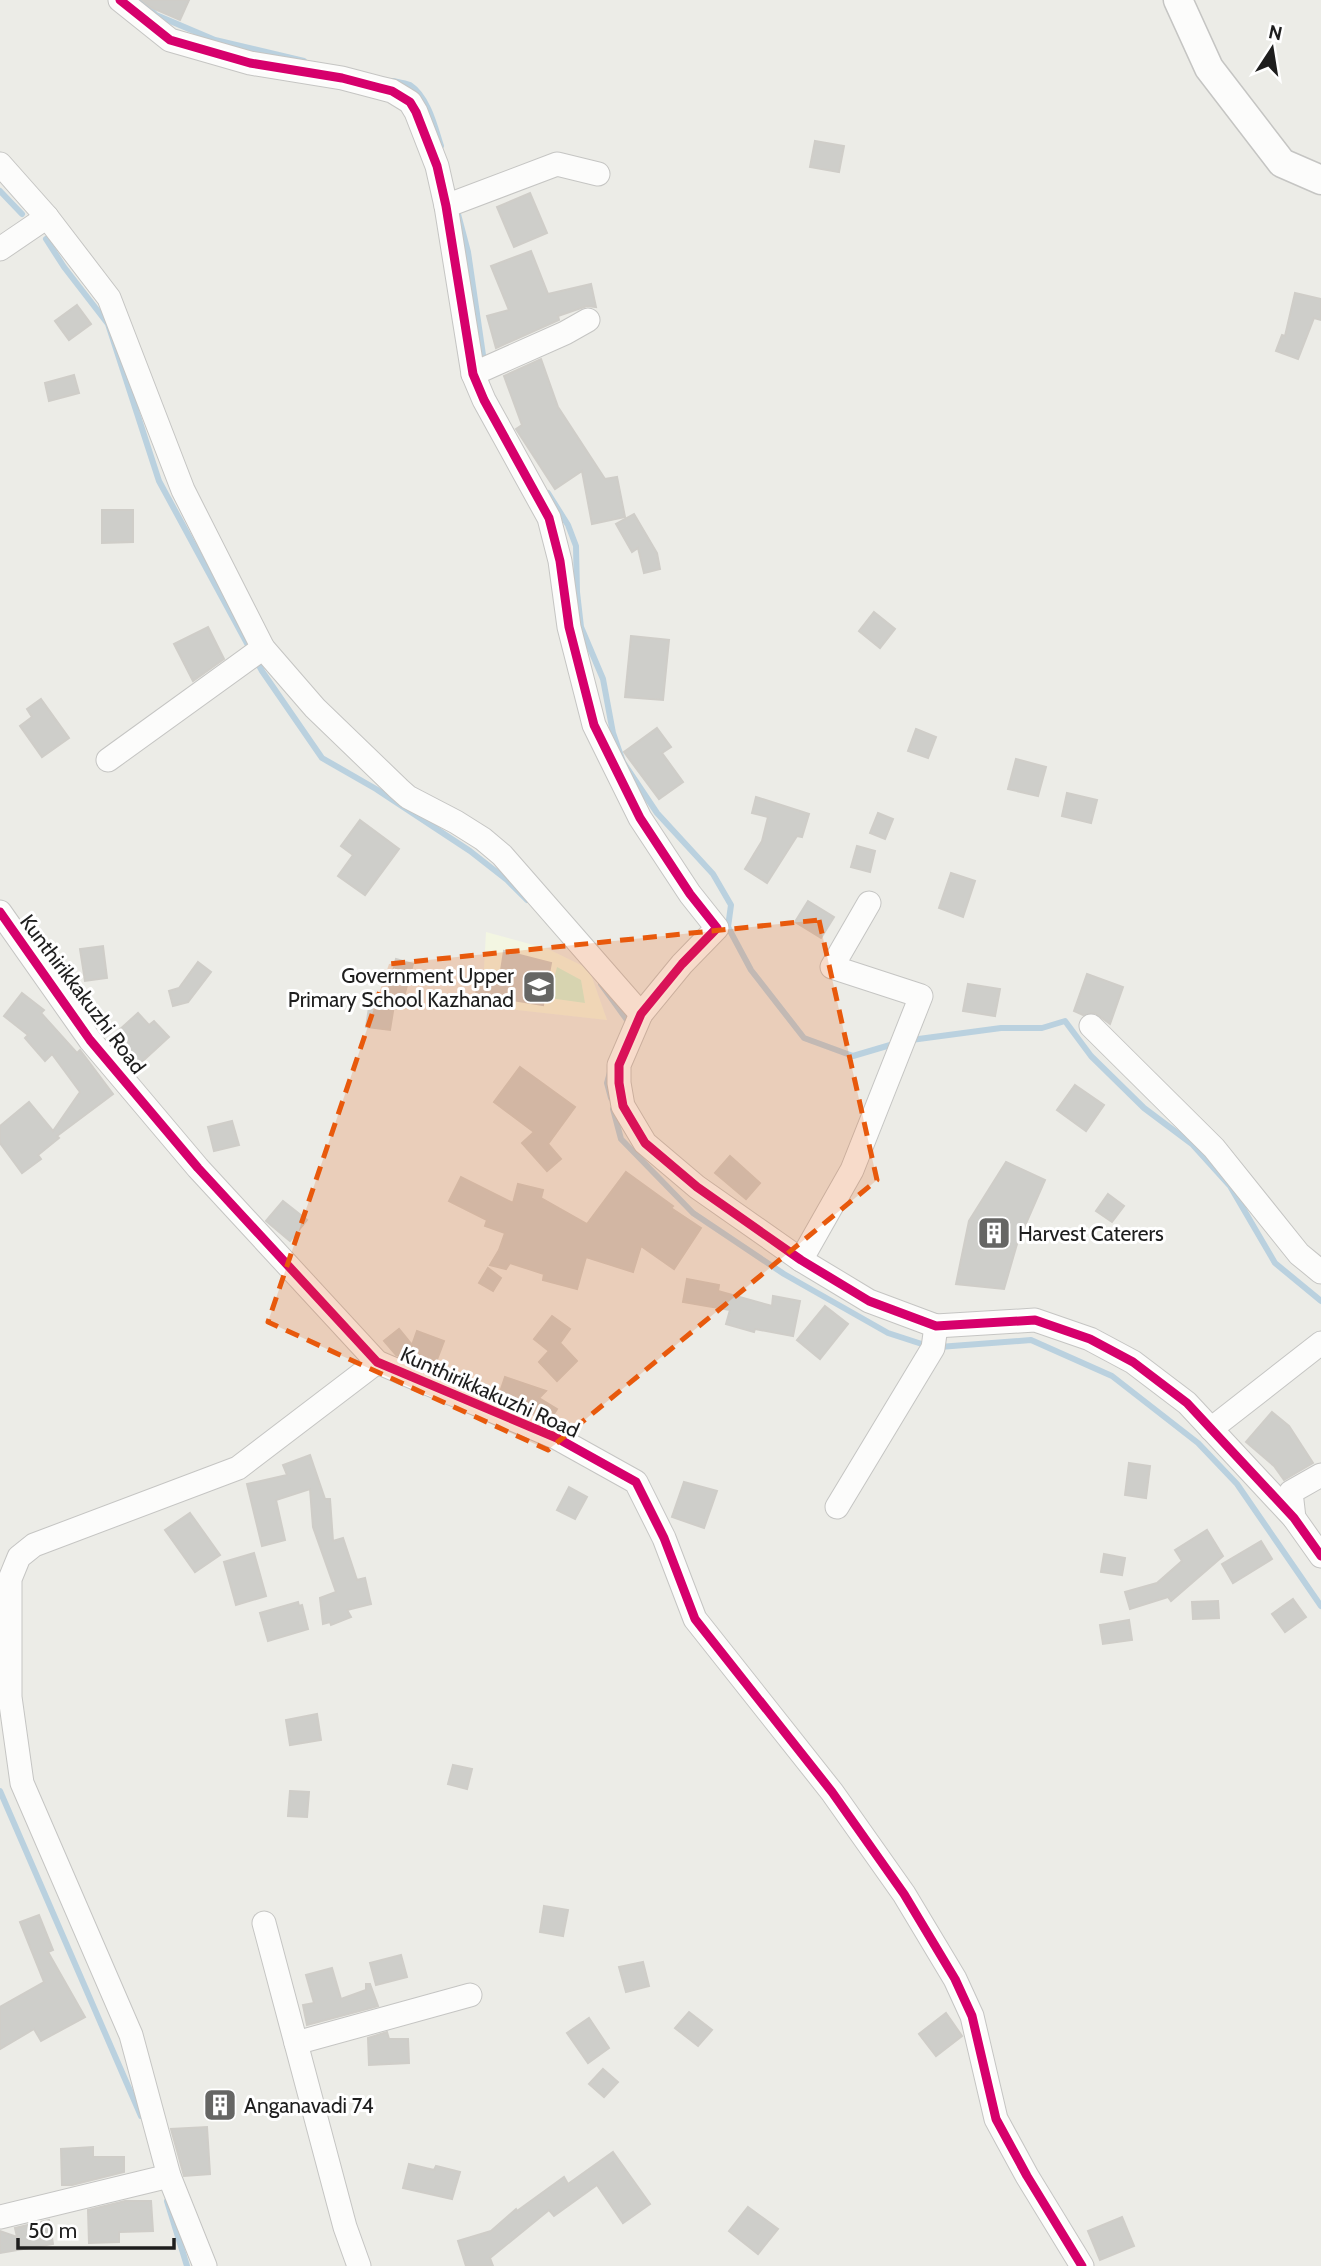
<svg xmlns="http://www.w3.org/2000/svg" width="1321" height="2266" font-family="Cabin,sans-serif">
<rect width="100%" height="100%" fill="#ecece7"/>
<!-- education -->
<path fill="#f3f6e2" d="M486,932l62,17 41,20 18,51 -125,-14z"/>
<!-- park -->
<path fill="#d4f3da" d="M557,967l24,13 4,23 -36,-5z"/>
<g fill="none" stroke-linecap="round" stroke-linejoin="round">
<!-- stream -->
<g stroke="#bad1df" stroke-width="6">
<path d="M141,0l15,15 59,25 89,21"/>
<path d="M393,81c5,1 12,2 17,4 18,12 25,42 31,61"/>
<path d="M0,191l22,23"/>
<path d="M458,214l10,38 16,110"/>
<path d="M46,239l18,28 44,57 51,157 103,190 60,87 54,31 94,62 37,29 20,20"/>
<path d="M548,493l20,32 8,21 1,46 4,35 22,52 10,54 10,29 34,51 56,61 18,31 -3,22 -5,6"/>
<path d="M728,927l23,43 53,68 49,18 44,-13"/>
<path d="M601,984l26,36"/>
<path d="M911,1040l90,-12h41l23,-7 26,35 53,52 48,36 38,42 45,77 46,38"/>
<path d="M610,1072l-3,11 4,15"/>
<path d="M613,1109l8,30 72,74 91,61 104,59 40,13"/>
<path d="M939,1347l92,-7 81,36 86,67 39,41 84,122"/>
<path d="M0,1791l141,325"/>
<path d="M167,2201l20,65"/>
</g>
</g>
<!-- building -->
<g fill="#cececa" stroke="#cfcdc8" stroke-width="2">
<path d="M142,0h47l-9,20 -28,-12z"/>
<path d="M815,141l29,5 -5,26 -29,-5z"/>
<path d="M530,193l17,40 -33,14 -17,-40z"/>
<path d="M531,251l17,43 43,-10 5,23 -9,-1 -29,10 1,4 -63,28 -9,-32 22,-6 -18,-44z"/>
<path d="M1295,293l26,6v21l-7,-2 -16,41 -22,-8 6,-16 3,1z"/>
<path d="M77,305l14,19 -22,16 -14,-19z"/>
<path d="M541,359l17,48 47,72 12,-2 8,40 -33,7 -10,-53 -27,18 -39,-60 6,-4 -18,-49z"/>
<path d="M74,375l5,18 -30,8 -4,-18z"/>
<path d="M102,510h31v32l-31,1z"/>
<path d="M634,514l23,39 3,16 -16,4 -6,-25 -6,4 -16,-28z"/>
<path d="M874,612l21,17 -15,19 -21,-17z"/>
<path d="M208,627l16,32 -31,22 -19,-37z"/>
<path d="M631,636l38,4 -6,60 -38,-3z"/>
<path d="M41,699l28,39 -27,19 -22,-31 12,-9 -5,-8z"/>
<path d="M657,728l14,19 -9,6 21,29 -24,17 -35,-47z"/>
<path d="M916,729l20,8 -8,21 -20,-7z"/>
<path d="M1016,759l30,8 -8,29 -30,-7z"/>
<path d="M1067,793l30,7 -6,23 -29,-7z"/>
<path d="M756,797l53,17 -7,23 -5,-1 -30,47 -22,-14 17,-28 6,-24 -16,-4z"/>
<path d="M878,813l15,6 -8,20 -15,-6z"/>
<path d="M360,820l39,29 -34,46 -27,-19 15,-21 -12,-9z"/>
<path d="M857,846l18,5 -5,21 -19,-5z"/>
<path d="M951,873l24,8 -12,36 -24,-9z"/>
<path d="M808,901l26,16 -13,21 -26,-16z"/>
<path d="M103,946l4,32 -22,3 -5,-32z"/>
<path d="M504,951l47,12 -8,42 -67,-11 5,-21 19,4z"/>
<path d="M396,959l17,5 -10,36 -16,-5z"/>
<path d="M198,962l13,10 -23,30 -15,4 -4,-15 10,-3z"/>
<path d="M1087,974l36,13 -13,37 -15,-11 -12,2 -9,-4z"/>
<path d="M968,984l32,5 -5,27 -32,-5z"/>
<path d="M22,993l22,17 -3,3 36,40 3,-3 33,44 -56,42 2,2 -21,17 3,4 -19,14 -22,-30v-17l29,-24 24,29 27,-39 -28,-38 -7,7 -20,-23 3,-3 -24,-19z"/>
<path d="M370,1001l24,4 -4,25 -24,-3z"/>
<path d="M138,1013l11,12 5,-4 15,16 -36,33 -25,-30z"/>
<path d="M520,1067l55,40 -27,37 13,15 -14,12 -25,-28 12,-11 -40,-30z"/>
<path d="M1075,1085l29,20 -18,26 -29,-21z"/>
<path d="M232,1121l7,24 -25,6 -6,-24z"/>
<path d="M730,1156l30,27 -14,16 -31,-26z"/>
<path d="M1006,1162l39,18 -28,64 -13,45 -48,-5 13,-63z"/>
<path d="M626,1172l47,34 -2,2 30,20 -27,41 -33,-23 -8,26 -47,-15 -9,32 -34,-9 1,-6 -34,-11 -4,6 -16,-4 9,-15 6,-17 -20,-7 2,-6 -38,-19 12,-24 52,26 5,-19 25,6 -2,8 46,26z"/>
<path d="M1108,1194l16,12 -12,16 -16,-11z"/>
<path d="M283,1201l24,19 -17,21 -24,-20z"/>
<path d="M488,1268l13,10 -8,13 -14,-8z"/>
<path d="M687,1279l32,6 -1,6 54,15 1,-10 27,5 -7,35 -38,-7 -1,3 -28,-8 4,-14 -47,-8z"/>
<path d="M825,1306l23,18 -28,35 -23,-19z"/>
<path d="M552,1316l18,13 -10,14 17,18 -20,20 -18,-19 10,-11 -15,-12z"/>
<path d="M399,1329l13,16 5,-14 27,10 -11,29 -37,-15 -12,-14z"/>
<path d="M505,1377l41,14 -7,7 18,11 -7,11 -52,-22z"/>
<path d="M1272,1412l17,14 24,37 -29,17 -10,-14 -28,-24z"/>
<path d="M310,1455l15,44h5l3,42 10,-3 14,42 8,-2 6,26 -24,6 4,7 -20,8 -1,-3 -7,2 -3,-26 16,-6 -23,-65 -3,-38 -34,11 9,40 -23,6 -15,-62 40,-9 -4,-10z"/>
<path d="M1129,1463l21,3 -4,32 -21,-3z"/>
<path d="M684,1482l33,9 -13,37 -32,-11z"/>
<path d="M569,1487l18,10 -12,22 -18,-9z"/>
<path d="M190,1513l30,42 -25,17 -30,-42z"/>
<path d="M1207,1530l16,26 -52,45 -3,-4 -38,12 -5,-17 32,-9 25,-22 -7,-11z"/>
<path d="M1261,1541l11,18 -39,24 -11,-19z"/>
<path d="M254,1553l12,43 -30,9 -12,-43z"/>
<path d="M1104,1554l21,4 -3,17 -21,-3z"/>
<path d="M1293,1599l13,18 -21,15 -13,-18z"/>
<path d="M1218,1601l1,17 -26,1 -1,-17z"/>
<path d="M298,1602l1,4 3,-1 6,24 -40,12 -8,-28z"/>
<path d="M1129,1620l3,20 -29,4 -3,-19z"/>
<path d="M317,1714l4,26 -31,5 -4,-25z"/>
<path d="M453,1765l19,4 -5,20 -19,-5z"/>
<path d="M290,1791l19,1 -2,25 -19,-1z"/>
<path d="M544,1906l24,4 -5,26 -23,-4z"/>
<path d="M39,1915l14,35 -5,2 37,65 -44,24 -7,-12 -34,20v-42l44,-25 -24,-60z"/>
<path d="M401,1955l6,22 -31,8 -6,-22z"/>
<path d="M643,1962l6,24 -23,6 -7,-25z"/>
<path d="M332,1968l9,31 25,-9v-6h4l8,22 -71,19 -4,-20 11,-2 -8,-28z"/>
<path d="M689,2012l23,18 -14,16 -23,-18z"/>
<path d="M946,2013l16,23 -26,20 -17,-22z"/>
<path d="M589,2018l20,30 -21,15 -21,-30z"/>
<path d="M387,2032l2,7h19l1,24 -40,2 -1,-27z"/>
<path d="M603,2069l15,13 -14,15 -15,-13z"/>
<path d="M226,2093l6,20 -18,4 -5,-20z"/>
<path d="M207,2127l3,47 -26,2 -13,-47z"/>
<path d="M93,2147v10h31v15l-52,13h-10l-1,-36z"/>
<path d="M613,2152l37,52 -27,19 -26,-38 -43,31 -5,-6 -59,48 3,8h-27l-8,-25 33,-10 25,-22 1,2 47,-34 4,7z"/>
<path d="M409,2164l25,6 2,-4 24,6 -8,27 -49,-11z"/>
<path d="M125,2201h26l2,30 -34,1v10l-30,1 -1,-33z"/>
<path d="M748,2207l30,22 -20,25 -29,-23z"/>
<path d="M1122,2217l12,29 -34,14 -12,-29z"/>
<path d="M49,2220l4,24 -53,9v-22l17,6 -2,-9z"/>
</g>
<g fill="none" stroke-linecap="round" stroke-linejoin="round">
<defs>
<g id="minor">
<path d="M120,0l50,40 80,23 92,15 38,10 12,3 18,11 6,10 21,54 9,40 27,168 11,26 65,118 11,43 9,66 25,98 46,93 50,76 27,34 -35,36 -41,50 -22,51v18l4,23 22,37 52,44 104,73 68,41 67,25 99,-6 55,19 43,23 54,41 107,115 27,38"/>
<path d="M0,164l47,53 62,81 74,192 80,158 52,60 84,81 9,8 48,25 27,17 19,16 139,159"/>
<path d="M446,206l111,-42 41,10"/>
<path d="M0,249l47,-32"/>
<path d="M473,374l92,-41 23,-13"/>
<path d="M108,760l155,-112"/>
<path d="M0,912l90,128 108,128 179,194 180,76 79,44 28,56 31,81 137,173 72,102 51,85 17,37 24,103 31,57 55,90"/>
<path d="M1091,1026l123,122 85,106 22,18"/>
<path d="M801,1260l51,-90 69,-174 -89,-29 37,-64"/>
<path d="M1211,1429l110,-86"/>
<path d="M837,1507l96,-159 3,-22"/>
<path d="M1294,1518l-3,-26 30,-17"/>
<path d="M264,1923l81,304 14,39"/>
<path d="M296,2043l174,-48"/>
<path d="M0,2217l169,-41"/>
<path d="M205,2266l-36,-90 -38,-141 -109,-252 -12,-86v-118l9,-22 15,-12 204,-77 139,-106"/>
</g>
<path id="tertiary" d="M1178,0l31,68 73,95 39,17"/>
</defs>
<!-- minor casing -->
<use href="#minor" stroke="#c5c5c3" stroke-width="25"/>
<!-- tertiary casing -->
<use href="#tertiary" stroke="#c5c5c3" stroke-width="31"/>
<!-- minor -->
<use href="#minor" stroke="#fcfcfb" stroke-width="23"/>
<!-- tertiary -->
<use href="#tertiary" stroke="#fcfcfb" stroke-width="28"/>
<defs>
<g id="cycleway">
<path d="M120,0l50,40 80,23 92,15 38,10 12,3 18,11 6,10 21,54 9,40 27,168 11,26 65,118 11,43 9,66 25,98 46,93 50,76 27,34 -35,36 -41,50 -22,51v18l4,23 22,37 52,44 104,73 68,41 67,25 99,-6 55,19 43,23 54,41 107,115 27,38"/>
<path d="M0,912l90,128 108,128 179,194 180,76 79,44 28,56 31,81 137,173 72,102 51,85 17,37 24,103 31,57 55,90"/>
</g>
</defs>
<!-- cycleway casing -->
<use href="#cycleway" stroke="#fff" stroke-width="13"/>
<!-- cycleway -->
<use href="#cycleway" stroke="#d6006c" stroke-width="9"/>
</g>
<!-- marked area -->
<path fill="#e8590c" fill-opacity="0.2" stroke="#e8590c" stroke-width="5" stroke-dasharray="14 9" stroke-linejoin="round" d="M819,920l58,260 -329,270 -280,-128 121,-358z"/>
<!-- icons -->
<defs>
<symbol id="school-square" viewBox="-11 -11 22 22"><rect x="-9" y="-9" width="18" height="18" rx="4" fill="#666664" stroke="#fff"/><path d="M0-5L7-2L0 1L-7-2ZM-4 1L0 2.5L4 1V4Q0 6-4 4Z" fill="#fff"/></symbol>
<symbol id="building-square" viewBox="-11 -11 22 22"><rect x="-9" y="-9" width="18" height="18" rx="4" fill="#666664" stroke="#fff"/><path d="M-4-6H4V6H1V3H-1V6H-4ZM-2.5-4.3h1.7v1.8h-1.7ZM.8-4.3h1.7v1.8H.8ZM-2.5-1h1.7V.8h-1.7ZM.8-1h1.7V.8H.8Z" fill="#fff"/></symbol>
</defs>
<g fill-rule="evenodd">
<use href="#school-square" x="520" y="968" width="38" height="38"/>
<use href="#building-square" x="975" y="1214" width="38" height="38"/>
<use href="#building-square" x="201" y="2086" width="38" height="38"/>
</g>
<g text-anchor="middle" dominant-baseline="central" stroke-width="6" stroke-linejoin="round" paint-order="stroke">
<!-- poi labels -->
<g font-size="21" fill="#1e1e1e" stroke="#fff" text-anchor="start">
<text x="514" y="975" text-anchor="end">Government Upper<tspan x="514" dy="24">Primary School Kazhanad</tspan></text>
<text x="1018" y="1233">Harvest Caterers</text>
<text x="244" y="2105">Anganavadi 74</text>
</g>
<!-- street labels -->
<g font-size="21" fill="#1e1e1e" stroke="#fff">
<text transform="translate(83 994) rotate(53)">Kunthirikkakuzhi Road</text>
<text transform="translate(490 1392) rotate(24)">Kunthirikkakuzhi Road</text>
</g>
</g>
<!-- north arrow -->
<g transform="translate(1272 49) rotate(12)" stroke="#ffffff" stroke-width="5" paint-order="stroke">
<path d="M0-5L12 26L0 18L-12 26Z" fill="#1e1e1e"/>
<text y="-10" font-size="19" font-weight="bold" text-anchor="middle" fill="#1e1e1e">N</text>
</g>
<!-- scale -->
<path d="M18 2238v10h156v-10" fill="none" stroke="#1e1e1e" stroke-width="3.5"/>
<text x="28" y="2238" font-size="21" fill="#1e1e1e" stroke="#ffffff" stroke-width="5" paint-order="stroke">50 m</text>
</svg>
